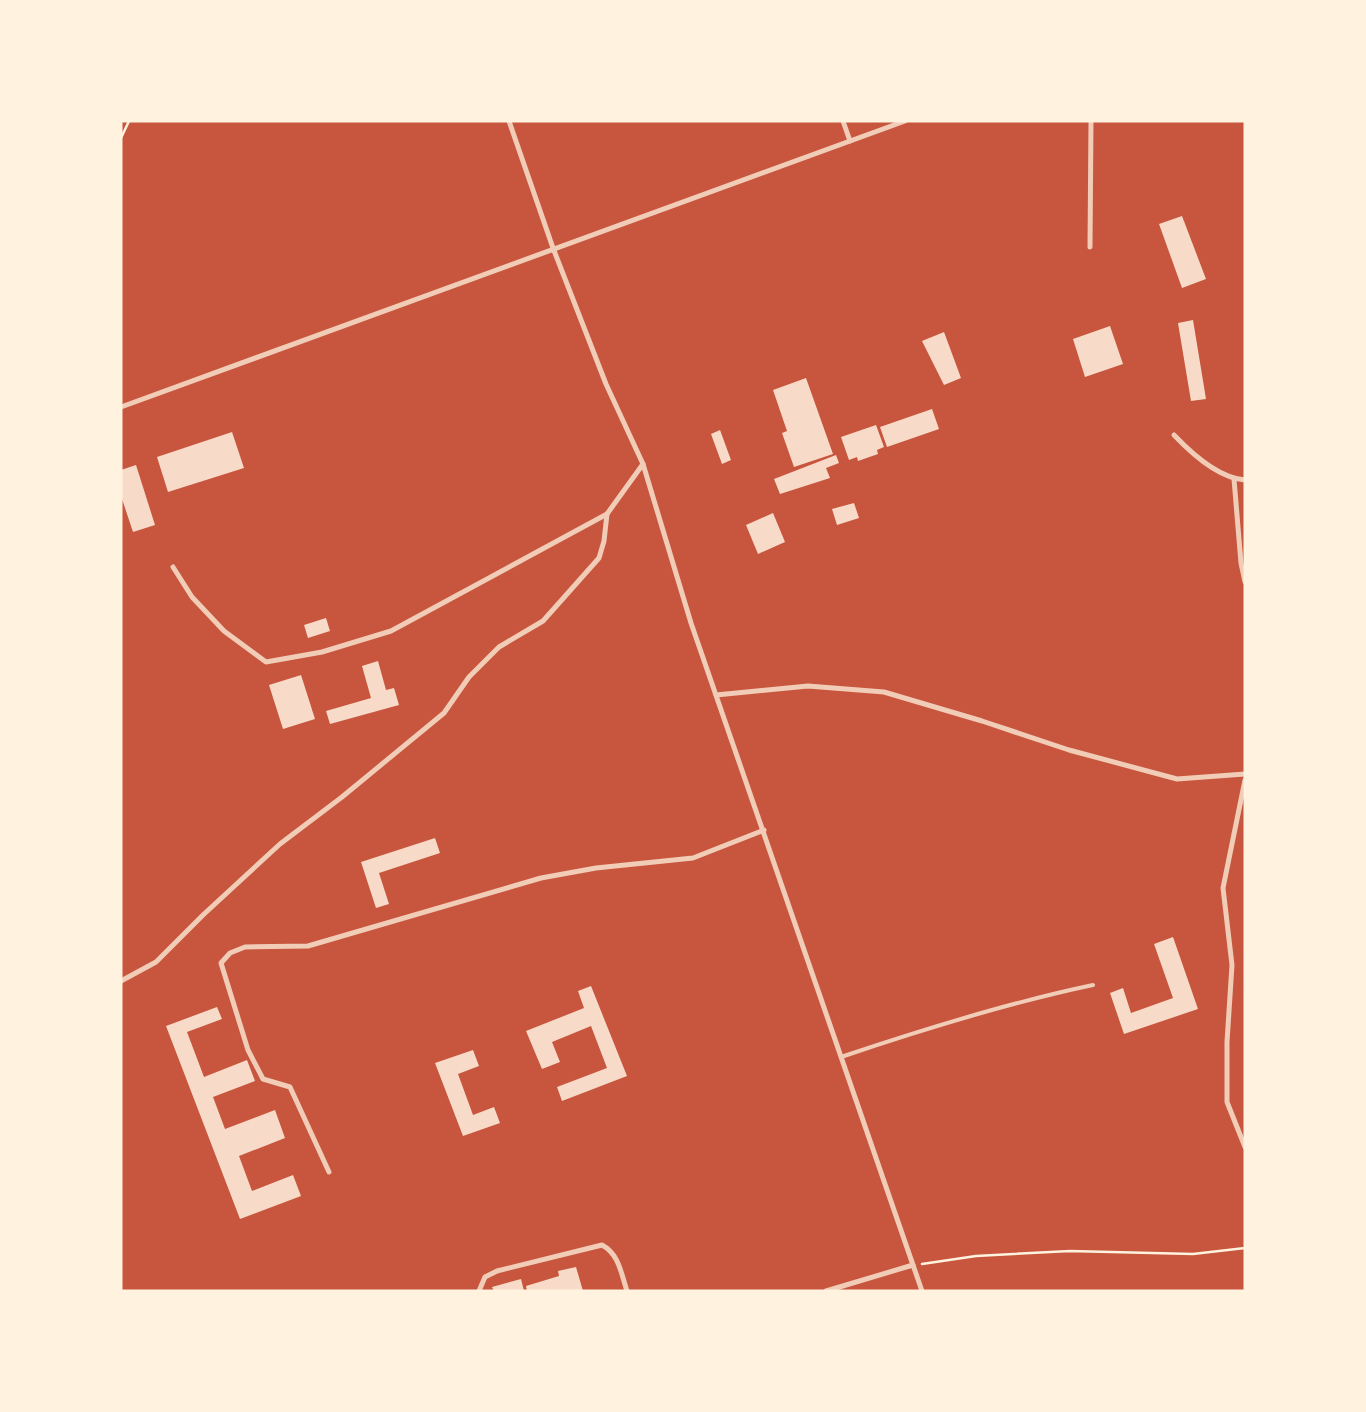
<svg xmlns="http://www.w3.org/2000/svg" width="1366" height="1412" font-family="'PT Sans',sans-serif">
<rect width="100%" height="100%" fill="#c8553d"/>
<!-- building -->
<g fill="#f7dbc8">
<path d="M1182,216l24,63 -24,9 -23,-64z"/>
<path d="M1193,320l13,79 -15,2 -13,-78z"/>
<path d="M1110,326l13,38 -38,13 -12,-38z"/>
<path d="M944,332l17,46 -17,7 -22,-44z"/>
<path d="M806,378l27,76 -39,13 -12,-34 5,-2 -14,-41z"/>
<path d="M932,409l7,20 -52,18 -7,-20z"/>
<path d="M876,425l8,22 -7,3 1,4 -20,7 -1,-4 -8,3 -8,-23z"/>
<path d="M720,430l11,30 -9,4 -11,-30z"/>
<path d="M232,432l12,36 -76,24 -11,-35z"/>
<path d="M836,455l3,8 -13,5 4,10 -50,16 -6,-15z"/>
<path d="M136,465l19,60 -22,7 -12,-36v-26z"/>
<path d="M854,503l5,15 -22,7 -5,-16z"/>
<path d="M773,513l12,29 -27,12 -12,-29z"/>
<path d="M326,618l4,13 -22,7 -4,-13z"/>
<path d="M378,661l8,29 8,-2 5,17 -69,19 -4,-13 45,-13 -9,-32z"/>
<path d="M301,675l14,44 -32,10 -14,-44z"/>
<path d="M435,838l5,15 -61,20 10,31 -13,4 -15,-46z"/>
<path d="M1173,937l25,72 -74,25 -14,-41 13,-5 8,25 42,-15 -19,-54z"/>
<path d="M591,986l36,90 -65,25 -5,-14 50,-19 -16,-42 -39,16 8,20 -18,7 -16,-38 58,-23 -6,-17z"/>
<path d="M217,1007l5,12 -35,13 17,45 43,-17 8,21 -42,16 12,32 50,-19 10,28 -46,18 13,35 41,-16 8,21 -61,23 -74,-193z"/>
<path d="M473,1050l6,16 -21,8 15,41 21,-8 6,16 -37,13 -28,-73z"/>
<path d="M576,1267l7,24h-56l-1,-5 33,-10 -1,-5z"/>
<path d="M521,1279l3,12h-30l-2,-4z"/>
</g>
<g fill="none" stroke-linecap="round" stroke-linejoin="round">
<!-- path -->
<g stroke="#fff3e0" stroke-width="2.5">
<path d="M121,138l8,-17"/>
<path d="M922,1264l54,-8 94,-5 123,3 52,-6"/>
</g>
<!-- service -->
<path stroke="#f1ccb7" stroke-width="4" d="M841,1057c83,-28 166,-54 252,-72"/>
<!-- minor -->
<g stroke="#f1ccb7" stroke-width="5">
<path d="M509,121l44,127 53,136 37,80 48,159 231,668"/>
<path d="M843,121l7,20"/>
<path d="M1090,247l1,-126"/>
<path d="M121,407l784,-286"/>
<path d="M1174,435c18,19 44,43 71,45"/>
<path d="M1234,479l7,84 4,19"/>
<path d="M173,567l19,30 32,34 42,31 56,-10 69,-21 216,-117"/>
<path d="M716,695l92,-9 76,6 98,29 87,29 108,29 68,-5"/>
<path d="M1245,780l-22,108 9,77 -5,77v60l18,45"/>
<path d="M121,981l35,-19 47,-47 77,-71 62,-47 102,-84 25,-36 30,-30 44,-26 56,-63 5,-17 3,-27 36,-50"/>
<path d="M329,1172l-39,-85 -27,-8 -15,-29 -27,-87 9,-10 15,-6 63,-1 233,-68 55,-10 97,-10 71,-28"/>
<path d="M479,1291l6,-14 12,-6 105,-26c17,9 19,28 25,46"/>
<path d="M826,1291l87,-26"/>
</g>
</g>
<!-- border -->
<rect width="1366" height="1412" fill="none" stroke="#fff3e0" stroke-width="245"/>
</svg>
